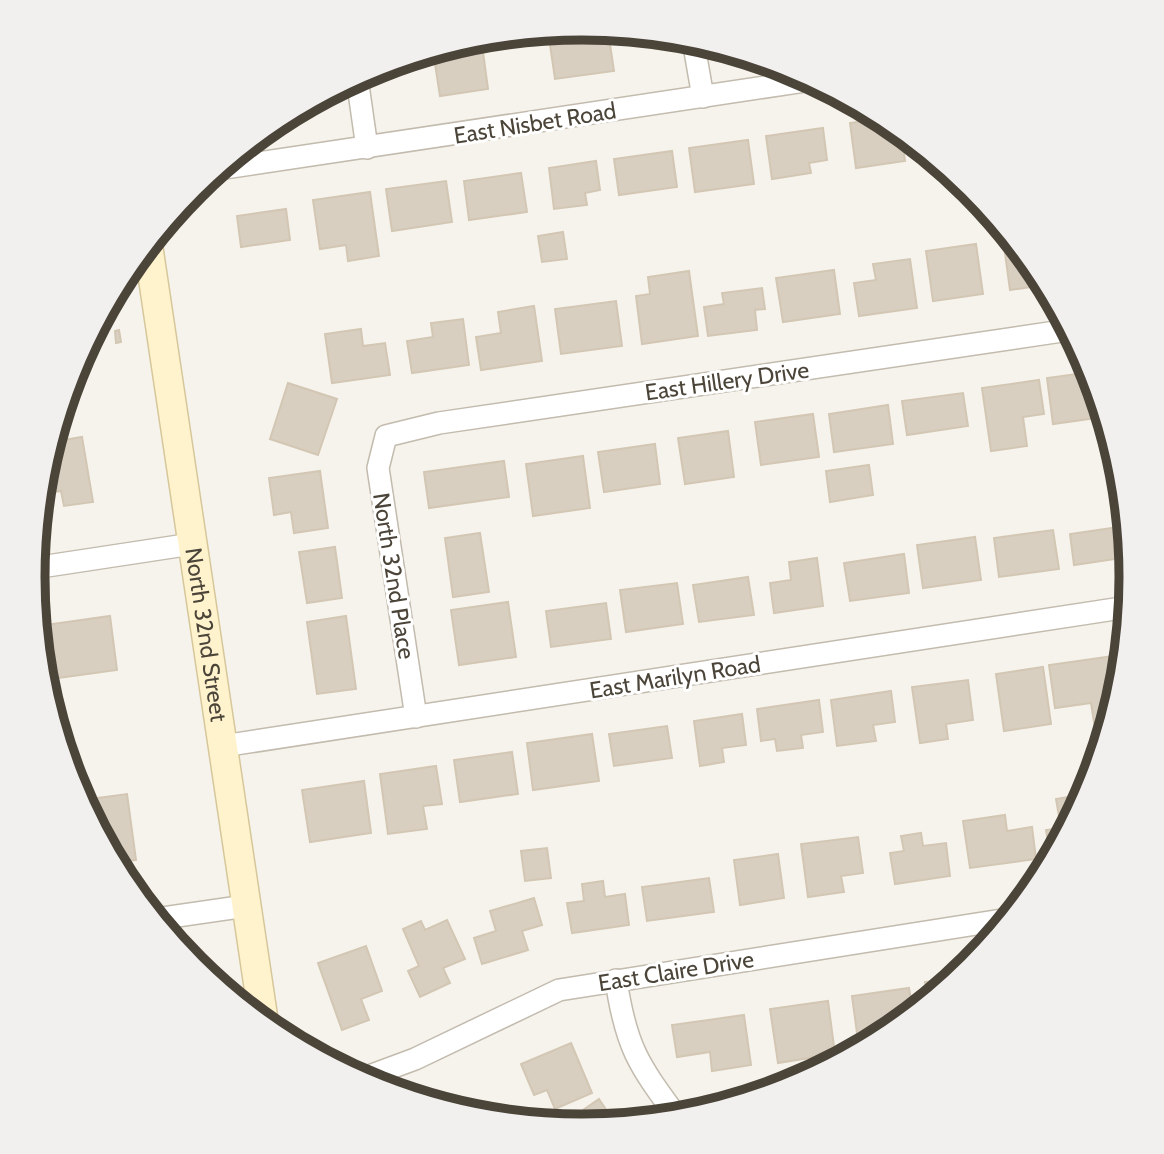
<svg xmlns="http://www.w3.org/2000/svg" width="1164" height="1154" font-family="Cabin,sans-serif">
<rect width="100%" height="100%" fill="#f6f3ec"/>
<!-- building -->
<g fill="#d8cfc1" stroke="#d3c7b4" stroke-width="2">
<path d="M582,28l26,3 6,40 -59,8 -7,-48z"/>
<path d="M487,37l2,14 -6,1 5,37 -48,7 -7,-45z"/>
<path d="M883,118l18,14 4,29 -49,7 -6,-45z"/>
<path d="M823,128l4,32 -18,3 2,10 -39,6 -6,-43z"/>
<path d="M748,140l6,44 -59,8 -6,-44z"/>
<path d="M672,151l5,36 -58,8 -5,-36z"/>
<path d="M596,161l4,29 -15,3 2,12 -33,4 -5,-41z"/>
<path d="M521,173l6,39 -58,8 -5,-39z"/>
<path d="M446,181l6,41 -60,9 -6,-42z"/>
<path d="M370,192l9,64 -31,5 -2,-16 -26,4 -7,-49z"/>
<path d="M286,209l4,31 -49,7 -4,-31z"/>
<path d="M563,232l4,27 -25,3 -4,-26z"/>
<path d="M976,244l7,50 -50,7 -7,-50z"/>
<path d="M1015,244l24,28 6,13 -35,5 -6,-44z"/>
<path d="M910,259l7,49 -58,8 -5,-33 22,-3 -3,-16z"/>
<path d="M834,270l6,44 -57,8 -7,-44z"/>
<path d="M689,271l9,65 -56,8 -6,-48 14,-2 -2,-17z"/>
<path d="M762,288l3,21 -10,1 2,20 -49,6 -4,-29 20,-3 -2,-11z"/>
<path d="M616,301l6,45 -61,8 -6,-45z"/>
<path d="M534,306l8,55 -61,9 -5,-33 25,-4 -3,-21z"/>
<path d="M463,319l6,46 -57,8 -5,-32 26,-4 -2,-14z"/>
<path d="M361,329l2,17 22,-3 5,32 -58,8 -7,-49z"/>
<path d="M119,330l2,12 -5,1 -1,-12z"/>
<path d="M1091,372l13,45 -51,7 -6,-46z"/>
<path d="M1039,380l5,34 -21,3 4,29 -36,5 -9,-63z"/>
<path d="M288,383l49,16 -19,56 -48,-16z"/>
<path d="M963,393l5,33 -61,9 -5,-34z"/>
<path d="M888,405l5,39 -59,8 -5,-38z"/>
<path d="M813,414l6,43 -58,8 -6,-43z"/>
<path d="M728,431l6,46 -49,7 -7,-46z"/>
<path d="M82,437l11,65 -29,4 -3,-15 -20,3 3,-24 8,-28z"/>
<path d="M655,444l5,40 -56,8 -6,-40z"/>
<path d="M583,456l7,52 -57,8 -7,-52z"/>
<path d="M504,461l5,36 -80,11 -5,-36z"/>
<path d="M869,465l4,30 -43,7 -4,-31z"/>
<path d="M320,471l8,57 -34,5 -3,-21 -17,3 -5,-37z"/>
<path d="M1126,526l3,31 -55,8 -4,-31z"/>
<path d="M1053,530l6,39 -60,8 -5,-39z"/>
<path d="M480,533l9,59 -36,5 -8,-59z"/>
<path d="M975,537l6,43 -58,8 -6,-43z"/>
<path d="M335,547l7,51 -35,5 -8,-51z"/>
<path d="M904,554l5,39 -59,8 -6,-38z"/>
<path d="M817,558l6,48 -49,7 -4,-30 21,-3 -2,-18z"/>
<path d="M748,577l6,38 -55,7 -6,-37z"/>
<path d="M677,583l6,41 -57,8 -6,-42z"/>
<path d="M508,602l8,55 -57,8 -8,-55z"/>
<path d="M606,603l5,36 -60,8 -5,-36z"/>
<path d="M110,616l7,54 -74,10 -5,-54z"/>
<path d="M346,616l10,73 -39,5 -10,-72z"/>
<path d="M1121,655l-1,29 -15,50 -9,1 -5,-32 -36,5 -6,-43z"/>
<path d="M1043,667l8,57 -47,7 -8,-57z"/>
<path d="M968,680l5,40 -27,4 2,15 -28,4 -8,-56z"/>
<path d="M891,691l4,31 -22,3 3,16 -39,5 -6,-46z"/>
<path d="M819,700l4,32 -22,3 2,13 -26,3 -2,-12 -14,2 -4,-32z"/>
<path d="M742,714l4,31 -24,3 2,14 -24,4 -6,-45z"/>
<path d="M667,726l5,32 -58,8 -5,-32z"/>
<path d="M592,734l7,47 -66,9 -6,-47z"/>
<path d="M512,752l6,42 -58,8 -6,-42z"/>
<path d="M436,766l6,38 -19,2 4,23 -39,5 -8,-60z"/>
<path d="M364,781l7,52 -61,9 -8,-52z"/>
<path d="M127,794l9,66 -21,3 -33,-63z"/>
<path d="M1085,794l-34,65 -5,-29 15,-2 -5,-29z"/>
<path d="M1005,815l2,16 25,-4 4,32 -66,9 -7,-47z"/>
<path d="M921,833l2,13 23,-3 4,33 -55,8 -5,-31 14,-2 -3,-15z"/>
<path d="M858,837l5,36 -22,3 3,16 -36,5 -7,-53z"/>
<path d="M547,848l4,30 -26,3 -4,-30z"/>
<path d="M778,854l6,44 -44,7 -6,-45z"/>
<path d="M709,878l5,34 -67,9 -5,-34z"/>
<path d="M603,881l2,16 20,-3 4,31 -57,8 -5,-30 17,-2 -2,-17z"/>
<path d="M534,898l8,27 -20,6 6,19 -46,14 -8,-26 22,-7 -6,-20z"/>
<path d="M447,920l18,39 -22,9 7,15 -30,14 -12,-26 11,-5 -16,-37 18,-8 4,9z"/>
<path d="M366,946l16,45 -21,8 8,21 -27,10 -24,-67z"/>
<path d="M955,978l-28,22 -2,-18z"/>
<path d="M909,988l4,24 -26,22 -28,14 -7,-52z"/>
<path d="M828,1001l7,53 -57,9 -8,-54z"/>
<path d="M744,1015l7,50 -39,6 -2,-19 -33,5 -5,-32z"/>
<path d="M571,1043l21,50 -37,16 -8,-19 -13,5 -13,-31z"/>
<path d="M599,1099l16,24 -47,2 -2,-3z"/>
<path d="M462,1100l5,13 -23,-7z"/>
</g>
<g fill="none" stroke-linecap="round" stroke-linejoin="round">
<defs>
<g id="street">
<path d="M693,40l10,57"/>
<path d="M357,78l10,70"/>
<path d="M218,169l594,-89"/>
<path d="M34,568l158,-24"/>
<path d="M416,717l-38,-249 8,-32 53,-13 630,-93"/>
<path d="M223,746l905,-139"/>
<path d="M156,919l90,-13"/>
<path d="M616,980c10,67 22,84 61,137"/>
<path d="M361,1079l54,-20 144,-69 449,-71"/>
</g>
<g id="secondary">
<path id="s1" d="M148,245l116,778"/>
</g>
</defs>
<!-- street casing -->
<use href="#street" stroke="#c2bbae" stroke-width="24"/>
<!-- secondary casing -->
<use href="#secondary" stroke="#d6c79b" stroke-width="31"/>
<!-- street -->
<use href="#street" stroke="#fff" stroke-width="21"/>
<!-- secondary -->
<use href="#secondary" stroke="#fff3cd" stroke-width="28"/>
</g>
<g text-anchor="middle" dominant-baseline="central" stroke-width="6" stroke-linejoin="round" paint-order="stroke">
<!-- street labels -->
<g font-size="23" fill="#4b4439" stroke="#fff">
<text transform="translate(535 123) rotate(-9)">East Nisbet Road</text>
<text transform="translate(727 381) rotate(-8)">East Hillery Drive</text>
<text transform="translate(394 576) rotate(81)">North 32nd Place</text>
<text stroke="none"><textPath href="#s1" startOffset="394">North 32nd Street</textPath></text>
<text transform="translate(675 677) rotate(-9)">East Marilyn Road</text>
<text transform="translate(676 971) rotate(-9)">East Claire Drive</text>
</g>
</g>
<!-- crop -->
<path d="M0 0H1164V1154H0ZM45 577a537 537 0 1 1 1074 0a537 537 0 1 1-1074 0Z" fill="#f1f0ef" fill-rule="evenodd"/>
<path fill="none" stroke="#4b4439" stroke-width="9" d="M45 577a537 537 0 1 1 1074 0a537 537 0 1 1-1074 0Z"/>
</svg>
